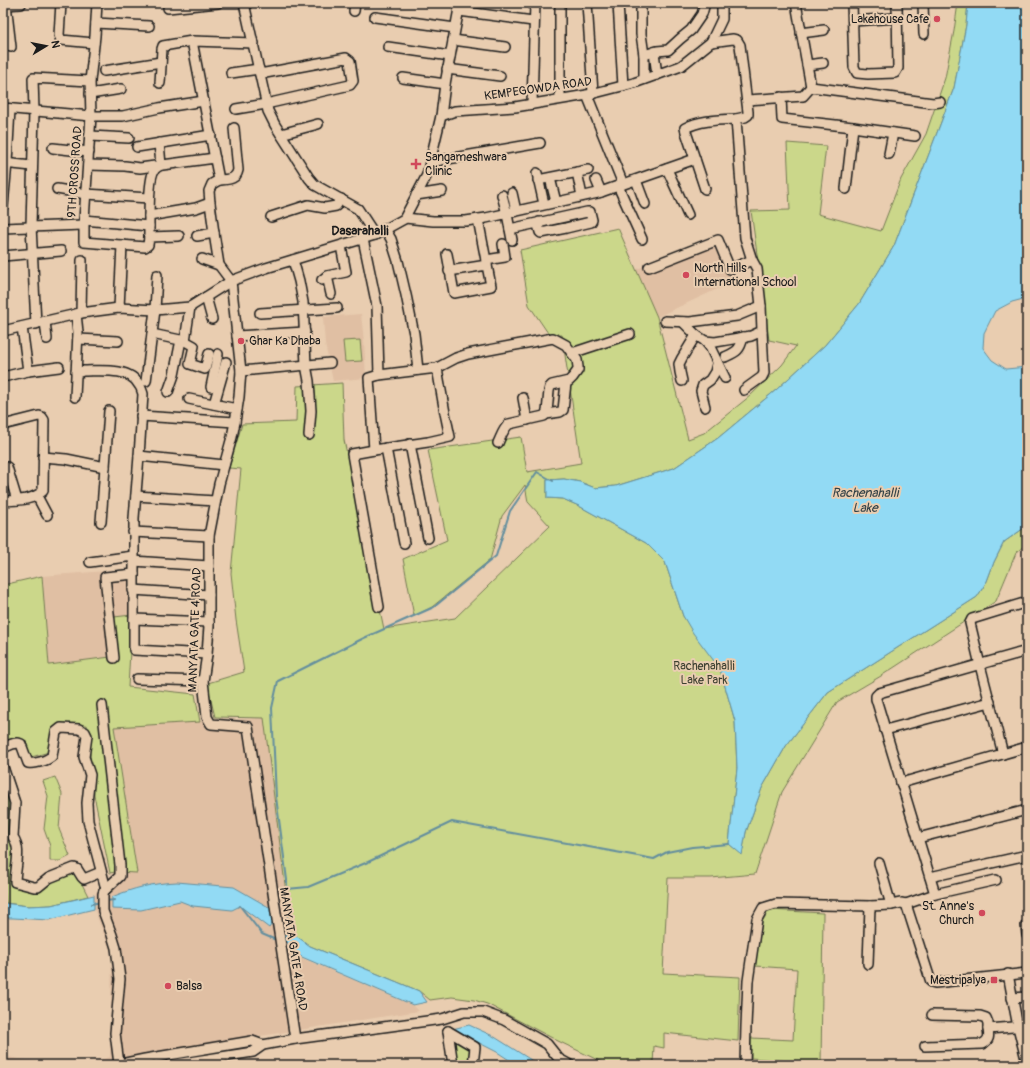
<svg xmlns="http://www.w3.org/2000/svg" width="1030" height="1068" font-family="Pangolin,sans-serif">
<rect width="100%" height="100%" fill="#e9cdb0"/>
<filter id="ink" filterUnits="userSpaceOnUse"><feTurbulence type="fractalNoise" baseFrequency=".025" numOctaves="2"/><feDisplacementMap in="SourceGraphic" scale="8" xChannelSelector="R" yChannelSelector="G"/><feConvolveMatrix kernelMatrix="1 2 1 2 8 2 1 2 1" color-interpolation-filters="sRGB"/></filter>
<g filter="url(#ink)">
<!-- built -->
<g fill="#e0bfa3">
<path d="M717,234l20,46 -80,37 -22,-47z"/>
<path d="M361,314l3,28 2,36 -33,3 -8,-37 -2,-27z"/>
<path d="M131,569l1,46 -14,41 -69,9 -7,-89z"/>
<path d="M264,718l27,214 -7,5 11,18 118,50 6,6 -204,32 -53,22h-78l26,-8 2,-102 -18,-46v-14l21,-23 22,1 -23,-147z"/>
<path d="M3,1056l16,3 47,6h-63z"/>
</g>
<!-- green -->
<g fill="#cbd78a" stroke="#747a53">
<path d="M958,3h10l-2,22 -12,63 -60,158 -35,58 -34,41 -49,45 -58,48 -44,30 -58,18 -21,2 -15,-6 -16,-3 -17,1v18l16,1 16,7 67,37 19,19 18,54 37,53 15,52 2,47 -8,76 13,10 4,-22 16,-44 24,-42 42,-54 149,-95 10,-16 7,-19 10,-20 23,-16v17l-11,10 -20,48 -115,75 -44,26 -55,90 -27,82 -44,4h-43l-5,95 77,4 -2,64 -74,-8v15l-10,-2 -1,19h-45l-52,-25 -69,-36 -13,-4 -22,-3 -22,3 -11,-9 -109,-45 -19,-14 -27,-214 -49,-1 -6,-25 -1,-9 36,-11 -8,-52 -5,-47 10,-104 -12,-1 13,-44 54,-2 1,-36 45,-3 2,57 40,189 71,-11 95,-92 -22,-24 -3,-17 -23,31 -12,44 -58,47 -18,9 -11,-57 44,-19 -19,-90 93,-13 6,35 54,-9 -19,-128 -12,1 -21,-31 -9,-55 98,-22 39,89 31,122 16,-6 46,-37 32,-31 14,-19 -27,-6 -18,-129 39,-1 -3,-67 39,3 -8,68 63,17 20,-52 25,-45 19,-56 9,-47z"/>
<path d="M360,340l2,21 -17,1 -2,-21z"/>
<path d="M42,576l7,89 69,-9 -4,-39 18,-2 -4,72 67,7 5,28 -86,5 23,146 -22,-1 -5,1 -16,-78 -7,-70 -31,2 -7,25 -21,6 -7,-19 -18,7v-161z"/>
<path d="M3,774l10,30 2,47 -4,35 29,4 10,-9 26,-9 12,24 -37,9 -23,1 -22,-3 -3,-21z"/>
<path d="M55,777l7,17 -3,35 11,27 -10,5h-10v-15l-6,-17 4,-33 -5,-15z"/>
<path d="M769,910l54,3 -2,152h-29l-1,-4 -40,-3v-20l42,2 4,-71 -42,-3 7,-44z"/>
<path d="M452,1037l19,12 -1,16h-14z"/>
</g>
<!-- water -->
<g fill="#92daf4" stroke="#638e9e">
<path d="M968,3l59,1v294l-15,4 -17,9 -11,22 -1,15 9,12 14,9 21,-2v159l-23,16 -10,20 -7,19 -10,16 -149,95 -42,54 -24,42 -16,44 -4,23 -13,-11 8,-76 -2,-47 -15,-52 -27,-36 -10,-17 -18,-54 -19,-19 -67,-37 -16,-7 -16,-1v-18l17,-1 16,3 15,6 21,-2 58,-18 44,-30 58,-48 49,-45 34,-41 35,-58 60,-158 12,-63z"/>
<path d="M177,882l57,5 45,26 -10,15 -29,-22 -8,4 -39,-4 -13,-5 -39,9 -29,-1v-12c21,-9 42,-14 65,-15z"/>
<path d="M94,895v14l-45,11 -36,-2h-10v-15l25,3 23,-1z"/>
<path d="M291,932l19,14 109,45 8,11 -14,3 -118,-51 -11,-17z"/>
<path d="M469,1025l24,11 46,29h-22l-20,-13 -45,-23z"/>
</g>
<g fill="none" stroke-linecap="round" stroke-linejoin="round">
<!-- stream -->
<g stroke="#638e9e" stroke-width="2">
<path d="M287,889l21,-2 60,-25 84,-40 202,37 13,-7 25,-5 37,-3"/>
<path d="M105,901l10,-1"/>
<path d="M91,904l10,-2"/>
<path d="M240,906l22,28 14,6"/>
<path d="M287,936v-56l-11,-83 -4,-89 6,-27 86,-43 70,-31 62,-51 14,-45 27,-39 16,9"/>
</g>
<defs>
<g id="minor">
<path d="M61,3l-2,32 2,5 33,3"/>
<path d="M97,3l-2,33 -5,45 1,35 -7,104v22l61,5 3,-2 1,-8 30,-1"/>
<path d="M244,3l24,108 7,14 34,53 6,7 43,24 17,26"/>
<path d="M587,3l6,90"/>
<path d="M618,3l5,83"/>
<path d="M640,3l1,5v26l3,21v24"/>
<path d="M796,3l15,84"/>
<path d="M852,3l2,64 3,6 11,1 27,-1 3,-5 -1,-65"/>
<path d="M923,3l1,31"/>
<path d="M6,4l5,43"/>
<path d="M3,5l18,-1"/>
<path d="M168,8l50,-5"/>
<path d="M354,11l1,-8"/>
<path d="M459,11l74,10"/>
<path d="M375,17l80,11"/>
<path d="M853,21l44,-3"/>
<path d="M96,23l53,3"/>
<path d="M801,33l23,-3"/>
<path d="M453,40l52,7"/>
<path d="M254,43l-62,-2 27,139 -7,4 -3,7 1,12 4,30 5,32 12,16 10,90 -2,26 -4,25 -3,15 -13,47 -10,52v90l-2,28 -4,27 4,36 4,7 37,3 47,312"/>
<path d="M388,47l62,9"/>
<path d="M654,52l3,23"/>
<path d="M644,55l13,-4 11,-1 12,-11 11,-9 11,-16 3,-11"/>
<path d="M807,65l16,-2"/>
<path d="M447,69l53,7"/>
<path d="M104,71l57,-9"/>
<path d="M231,73l28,-4"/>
<path d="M403,78l42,6"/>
<path d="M160,83l2,-34 1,-3 29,-5"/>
<path d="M90,94l31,-5"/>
<path d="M587,95l36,89"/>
<path d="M781,97l1,22 71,8 62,9"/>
<path d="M560,99v-96"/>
<path d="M747,100l56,-4 8,-9 122,16 7,-1"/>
<path d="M532,104l3,-101"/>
<path d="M3,108l88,8h32l36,-8 45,-7"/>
<path d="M236,109l30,-5 84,-19 3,-4 -3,-20 -4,-3 -86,16"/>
<path d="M441,116l4,-32 15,-81"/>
<path d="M281,134l37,-10"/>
<path d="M90,136l39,2"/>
<path d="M137,147l74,-12"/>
<path d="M53,148l36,4"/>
<path d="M889,154l4,-21"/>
<path d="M430,162l110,-19"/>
<path d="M3,163l29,3"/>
<path d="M88,165l37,1 15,2 75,-10"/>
<path d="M667,169l21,46"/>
<path d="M577,172l5,24"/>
<path d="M537,173l7,31"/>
<path d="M550,178l6,24"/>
<path d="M219,180c9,-1 17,0 19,-10l-4,-42"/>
<path d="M538,180l50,-10"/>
<path d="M596,180l5,12"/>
<path d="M636,180l9,24"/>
<path d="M618,186l24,53"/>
<path d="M57,189l29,5 63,4"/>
<path d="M705,189l-19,-57 -1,-4c16,-8 34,-8 51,-9"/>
<path d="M846,189l7,-62"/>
<path d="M512,193l4,18"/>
<path d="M416,195l26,-4"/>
<path d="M502,195l5,19 5,26"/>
<path d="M3,206l4,-43 3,-54"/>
<path d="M149,216l47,-8 14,-5"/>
<path d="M271,217l37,-12 17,3 11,-2 5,-7"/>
<path d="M405,218l28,3h33l20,-3 112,-25 97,-34"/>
<path d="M84,220l65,6"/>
<path d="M3,228l80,-3"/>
<path d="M385,229l6,10 7,22 8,34 8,39 4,36"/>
<path d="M510,229l77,-17h3l2,8 -1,2 -25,6 -25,5 -1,-1 -2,-7 1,-3"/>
<path d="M197,236l17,-3"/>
<path d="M149,237c0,-12 -1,-61 6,-68 2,-2 4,-3 6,-4l-2,-22"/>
<path d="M363,239l14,67 2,69"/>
<path d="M447,254l7,39 37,-7 -13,-67"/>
<path d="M3,256l58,-5"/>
<path d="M202,259l17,6"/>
<path d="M293,260l6,21 4,21 3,63 3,16 2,30 -2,24"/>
<path d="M486,260l19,-3 -2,-13"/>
<path d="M649,267l69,-27 12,29 22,-9"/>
<path d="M449,271l38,-6"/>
<path d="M327,276l4,18"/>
<path d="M322,280l5,-4 19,-4 -5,-26"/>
<path d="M206,297l6,22"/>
<path d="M119,308l3,-63"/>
<path d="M81,313l1,-53"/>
<path d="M260,313l77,-5"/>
<path d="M45,321l2,18"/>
<path d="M665,321l25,1 47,-6 24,-10"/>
<path d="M683,322l13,13 9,6 10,1 36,-6 11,-5 -1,-25 -4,-37 -5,-9 -7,-22 -9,-119 9,-2 3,-2v-3l-8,-67 -3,-5 -4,-1 -22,3"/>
<path d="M36,324l-5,-98 3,-115 -1,-33 57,3"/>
<path d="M3,331l78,-18 38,-5 36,2 35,-3 41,-26 35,-13 109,-33 29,-16 23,-44 14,-59 14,-5 60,-4 72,-12 47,-12 47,-17 30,-24 11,-23v-16"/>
<path d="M152,334l33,7 9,5 -4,18 15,5 4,-15"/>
<path d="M237,336l68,-4"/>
<path d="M78,339l40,2"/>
<path d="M185,341l5,-34"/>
<path d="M705,341l5,6 15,31"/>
<path d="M572,353l58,-19"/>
<path d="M725,357c11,-5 15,-6 18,-20"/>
<path d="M437,368l8,45 5,24 -22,5 -54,8 -5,-72 10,-3 58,-7 19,-10 12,-4 85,-16 13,7 11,15 1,7v3l-5,7 -4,4 -17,4 -2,2 -1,4 -2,21 -3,4 -35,8c-6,5 -8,13 -11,19"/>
<path d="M28,371l31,-4"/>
<path d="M241,371l89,-8"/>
<path d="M76,372h4l3,-1c17,0 47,-4 56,14 2,2 3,6 4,9l-4,62 -5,62v132l73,4"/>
<path d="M3,377l25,-6 -6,-44"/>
<path d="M146,381l9,-71 2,-35"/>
<path d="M682,381l-2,-9 -1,-8 3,-6 14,-23"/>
<path d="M211,387l7,-33"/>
<path d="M744,390l18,-13 2,-4 -2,-42"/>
<path d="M168,392l6,-17 7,-35"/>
<path d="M75,397l3,-65 -2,-18"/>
<path d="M523,398l4,22"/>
<path d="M189,399l48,10"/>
<path d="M214,404l12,-42"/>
<path d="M705,407l-4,-16 2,-6 7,-5 5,-8 2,-8"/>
<path d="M546,414l14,-2 3,-2 3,-27"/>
<path d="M141,416l94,6"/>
<path d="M3,425l36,-9 3,1 2,3 -1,71c-11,10 -26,9 -40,10"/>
<path d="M410,444l18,94"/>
<path d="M386,448l18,95"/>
<path d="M374,450l-22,4 27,153"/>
<path d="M139,456l85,9"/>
<path d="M43,457l23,2 39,8"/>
<path d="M7,467l10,33"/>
<path d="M37,496l10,19"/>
<path d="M136,496l79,5"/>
<path d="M101,522l8,-111"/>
<path d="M133,532l76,4"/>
<path d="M133,561l76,5"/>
<path d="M90,562l43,-6"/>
<path d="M133,590l76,5"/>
<path d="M134,619l75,3"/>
<path d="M114,658l-9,-81 29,-3"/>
<path d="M137,679l66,2"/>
<path d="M102,705l18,160v11l-16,15 -1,3v17l9,24 4,13 4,31 -5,54 4,31 -1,1"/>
<path d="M885,730l105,-28"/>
<path d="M3,748c6,-2 11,-7 18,-4l7,19c7,1 19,-2 24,-7l4,-24 5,-4 18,1 6,3 2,4 -3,21 6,18 -3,28 1,18 18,68"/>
<path d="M1003,754l-23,-89 -10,-42 2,-4 55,-17"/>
<path d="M3,767l12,36 -2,34c9,12 2,31 2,45l19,5h4l11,-9 25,-10 3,1 5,8 2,2 17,-7"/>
<path d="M901,783l126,-36"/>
<path d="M918,838l109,-28"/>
<path d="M879,863l12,42"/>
<path d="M930,877l97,-22"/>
<path d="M935,894l61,-14"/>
<path d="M906,904l29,-10 -59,-195v-3l3,-3 148,-42"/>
<path d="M1026,925l1,10"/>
<path d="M868,964l2,-58"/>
<path d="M1008,974l10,53 9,36"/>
<path d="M1012,998l15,-1"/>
<path d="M932,1015l48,1 6,2 2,5v6l39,-3"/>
<path d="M448,1031l27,16 -2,18"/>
<path d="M448,1031l5,34"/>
<path d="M925,1046l57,-2c8,-4 7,-8 6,-15"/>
<path d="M116,1065l29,-6 107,-18 11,4"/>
<path d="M170,1065l83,-13 10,-7 32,-6 147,-20 22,-7h19l21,8 43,24 12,15 11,6"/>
<path d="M745,1065l1,-39 2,-45 9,-62 6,-11 13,-4 94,2 21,-1 10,-2 5,1 25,78 4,1 92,-10"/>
</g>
</defs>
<!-- minor casing -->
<use href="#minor" stroke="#1c1c1c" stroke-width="12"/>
<!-- minor -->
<use href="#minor" stroke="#e9cdb0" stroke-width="9"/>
</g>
</g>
<!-- markers -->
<g fill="#d1495b" stroke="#e9cdb0" stroke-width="1.5">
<circle cx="937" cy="19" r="4"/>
<path d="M414 158h4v4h4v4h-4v4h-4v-4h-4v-4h4z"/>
<circle cx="686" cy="275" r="4"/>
<circle cx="241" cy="341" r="4"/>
<circle cx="982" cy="913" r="4"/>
<rect x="990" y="976" width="8" height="8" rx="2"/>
<circle cx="168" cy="986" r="4"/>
</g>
<g text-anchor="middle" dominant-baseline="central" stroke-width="4" stroke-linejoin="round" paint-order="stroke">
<!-- poi labels -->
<g font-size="12" fill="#1c1c1c" stroke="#e9cdb0" text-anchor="start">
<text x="929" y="19" text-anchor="end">Lakehouse Cafe</text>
<text x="425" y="157">Sangameshwara<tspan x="425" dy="14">Clinic</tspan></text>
<text x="694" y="268">North Hills<tspan x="694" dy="14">International School</tspan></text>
<text x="249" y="341">Ghar Ka Dhaba</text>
<text x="974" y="906" text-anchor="end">St. Anne's<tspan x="974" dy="14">Church</tspan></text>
<text x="986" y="980" text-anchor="end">Mestripalya</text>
<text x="176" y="986">Balsa</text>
</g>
<!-- street labels -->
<g font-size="12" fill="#1c1c1c" stroke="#e9cdb0">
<text transform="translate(538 89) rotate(-8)">KEMPEGOWDA ROAD</text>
<text transform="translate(75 172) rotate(-86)">9TH CROSS ROAD</text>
<text transform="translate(195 630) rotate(-88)">MANYATA GATE 4 ROAD</text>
<text transform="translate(293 949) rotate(81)">MANYATA GATE 4 ROAD</text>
</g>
<!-- park labels -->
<g font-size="12" fill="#3f4132" stroke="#e9cdb0">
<text x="704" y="666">Rachenahalli<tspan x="704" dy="14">Lake Park</tspan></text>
</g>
<!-- neighbourhood labels -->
<g font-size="13" font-weight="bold" fill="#1c1c1c" stroke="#e9cdb0">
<text x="360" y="231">Dasarahalli</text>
</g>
<!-- water labels -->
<g font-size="13" font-style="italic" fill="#344247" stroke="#e9cdb0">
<text x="865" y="493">Rachenahalli<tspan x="865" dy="15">Lake</tspan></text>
</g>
</g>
<!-- margin -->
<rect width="1030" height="1068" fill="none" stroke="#e9cdb0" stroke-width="16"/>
<rect x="8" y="8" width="1014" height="1052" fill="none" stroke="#1c1c1c" stroke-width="1.5" filter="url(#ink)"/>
<!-- north arrow -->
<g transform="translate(46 46) rotate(80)" stroke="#e9cdb0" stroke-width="3" paint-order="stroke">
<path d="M0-3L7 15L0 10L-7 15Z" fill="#1c1c1c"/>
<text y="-6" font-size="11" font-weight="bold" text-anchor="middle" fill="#1c1c1c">N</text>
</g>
</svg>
